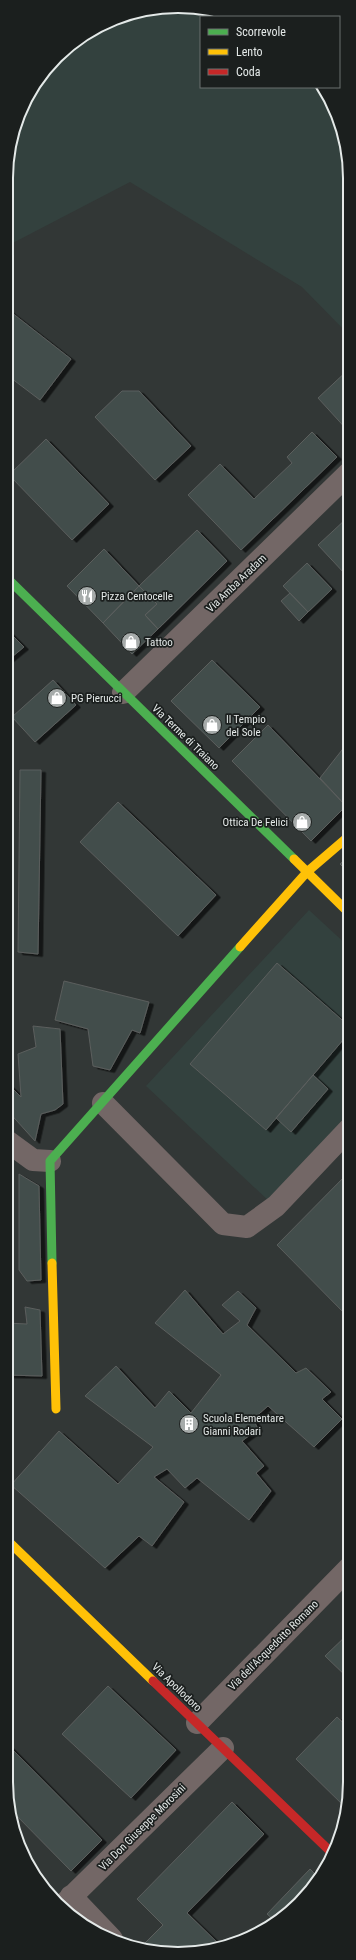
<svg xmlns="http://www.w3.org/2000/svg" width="356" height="1960" font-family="'Roboto Condensed',sans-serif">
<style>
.built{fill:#33413e}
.building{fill:#434e4c;stroke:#5b5e5d;filter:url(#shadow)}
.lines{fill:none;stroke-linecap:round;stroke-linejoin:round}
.street{stroke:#736766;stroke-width:22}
.fast{stroke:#4caf50;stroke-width:9}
.slow{stroke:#ffc107;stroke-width:9}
.jam{stroke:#c62828;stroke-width:9}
.labels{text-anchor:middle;stroke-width:3.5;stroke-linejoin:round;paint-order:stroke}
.street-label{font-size:11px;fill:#e4e9e8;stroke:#1b1f1e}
.poi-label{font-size:11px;fill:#e4e9e8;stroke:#1b1f1e;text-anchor:start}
.rim{fill:none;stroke:#e4e9e8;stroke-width:2}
</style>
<defs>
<filter id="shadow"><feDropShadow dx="4.5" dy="2.5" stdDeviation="0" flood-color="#0009"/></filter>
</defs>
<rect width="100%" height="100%" fill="#323736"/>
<path class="built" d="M200,7L232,17H201V87H322L332,102L350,167V336L302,287L130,182L7,246V156L29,92L73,42L133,12Z
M309,910L349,947V1117L270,1202L146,1086Z"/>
<path class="building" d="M7,309L71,359L40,400L7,375Z
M349,369V432L318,398Z
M122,391H139L191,446L155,480L95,417Z
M312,432L337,457L241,550L188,495L220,464L254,499L292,463L287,457Z
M46,439L109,504L72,540L9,475Z
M347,518L349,520V570L345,574L318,545Z
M197,530L227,561L158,629L145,615L157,604L139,586Z
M104,549L139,586L103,623L67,586Z
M307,563L332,589L308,612L283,586Z
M139,586L157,604L145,615L158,629L132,654L103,623Z
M290,593L308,612L299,621L281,601Z
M7,630L24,647L7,661Z
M212,660L260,707L219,748L171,701Z
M53,680L76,705L35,742L12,717Z
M268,725L346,806L311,841L232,761Z
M349,741V803L346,806L320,778Z
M20,770H41L38,954L18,952Z
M118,802L216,895L178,936L80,842Z
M349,856V873L340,864Z
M277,963L349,1026V1033L266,1130L190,1064Z
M64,981L149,1002L140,1033L132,1030L110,1070L93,1066L88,1029L55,1020Z
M33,1026L60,1029L63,1104L55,1110L41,1114L35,1141L7,1110V1083L21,1097L18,1054L36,1047Z
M313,1075L328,1089L291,1132L276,1118Z
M349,1172V1318L277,1245Z
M19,1174L39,1186L41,1280L27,1281L19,1270Z
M185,1290L223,1334L240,1321L222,1305L238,1291L256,1308L247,1325L296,1373L306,1368L331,1392L322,1399L342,1419L314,1447L268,1406L253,1419L258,1429L242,1441L264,1466L256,1473L271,1491L249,1520L197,1478L185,1488L167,1469L154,1477L184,1502L152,1546L139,1536L105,1568L11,1485L59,1431L118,1484L153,1447L85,1396L116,1366L155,1408L169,1391L191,1413L221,1375L155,1323Z
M25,1307L40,1310L42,1376L6,1375V1323L27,1324Z
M349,1633V1679L325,1656Z
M108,1686L176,1750L131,1798L62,1734Z
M337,1717L349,1728V1804L347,1809L296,1759Z
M6,1743L102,1840L71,1871L12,1811L6,1782Z
M232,1802L264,1834L187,1913L221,1946L167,1954L151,1949L145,1943L163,1925L137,1899Z
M310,1869L319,1878L291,1911L275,1921L267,1914Z"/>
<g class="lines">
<path class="street" d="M123,693L349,473
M103,1103L223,1224L247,1227L276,1206L349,1129
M7,1141L33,1160L50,1161
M197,1723L349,1568
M71,1896L112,1939
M61,1907L223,1748"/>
<path class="fast" d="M7,578L294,859
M52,1263L50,1161L240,947"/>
<path class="slow" d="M294,859L349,913
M240,947L307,872L349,836
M52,1263L56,1409
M6,1539L153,1681"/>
<path class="jam" d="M153,1681L332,1853"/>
</g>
<defs>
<g id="restaurant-disc" transform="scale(1)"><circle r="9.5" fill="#a6abaa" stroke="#1b1f1e"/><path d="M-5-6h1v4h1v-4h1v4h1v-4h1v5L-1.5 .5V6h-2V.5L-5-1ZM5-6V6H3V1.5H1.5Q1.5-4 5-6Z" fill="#fff"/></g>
<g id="shop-disc" transform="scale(1)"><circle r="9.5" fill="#a6abaa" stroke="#1b1f1e"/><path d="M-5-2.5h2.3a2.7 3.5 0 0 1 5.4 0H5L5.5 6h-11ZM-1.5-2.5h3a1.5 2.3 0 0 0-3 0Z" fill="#fff"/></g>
<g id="building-disc" transform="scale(1)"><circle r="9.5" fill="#a6abaa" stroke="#1b1f1e"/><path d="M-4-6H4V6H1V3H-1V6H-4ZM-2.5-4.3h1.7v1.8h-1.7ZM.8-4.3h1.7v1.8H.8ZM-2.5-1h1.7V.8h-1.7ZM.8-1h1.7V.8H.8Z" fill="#fff"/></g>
</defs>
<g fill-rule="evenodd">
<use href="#restaurant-disc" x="87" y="596"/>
<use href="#shop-disc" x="131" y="642"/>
<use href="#shop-disc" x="57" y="698"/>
<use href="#shop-disc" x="212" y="725"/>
<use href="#shop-disc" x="302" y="822"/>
<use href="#building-disc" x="189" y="1424"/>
</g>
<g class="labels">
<g class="street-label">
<text transform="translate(236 583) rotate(-44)" y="4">Via Amba Aradam</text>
<text transform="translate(186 737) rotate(44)" y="4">Via Terme di Traiano</text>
<text transform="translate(273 1645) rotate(-45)" y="4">Via dell'Acquedotto Romano</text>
<text transform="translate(177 1687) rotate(44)" y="4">Via Apollodoro</text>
<text transform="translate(142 1827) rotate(-45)" y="4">Via Don Giuseppe Morosini</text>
</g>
<g class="poi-label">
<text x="101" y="600">Pizza Centocelle</text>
<text x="145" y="646">Tattoo</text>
<text x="71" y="702">PG Pierucci</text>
<text x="226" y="723">Il Tempio<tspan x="226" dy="13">del Sole</tspan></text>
<text x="288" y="826" text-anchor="end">Ottica De Felici</text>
<text x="203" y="1422">Scuola Elementare<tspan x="203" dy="13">Gianni Rodari</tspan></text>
</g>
</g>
<path d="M0 0H356V1960H0ZM178 13H178A165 165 0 0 1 343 178V1782A165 165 0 0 1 178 1947H178A165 165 0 0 1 13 1782V178A165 165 0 0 1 178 13Z" fill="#1b1f1e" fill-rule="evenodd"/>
<path class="rim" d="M178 13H178A165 165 0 0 1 343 178V1782A165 165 0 0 1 178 1947H178A165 165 0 0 1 13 1782V178A165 165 0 0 1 178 13Z"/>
<rect x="200" y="16" width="140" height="72" fill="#1b1f1e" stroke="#6b706f"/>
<rect x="208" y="29" width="20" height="6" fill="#4caf50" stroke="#6b706f"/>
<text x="236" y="36" font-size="12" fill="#e4e9e8">Scorrevole</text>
<rect x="208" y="49" width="20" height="6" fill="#ffc107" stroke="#6b706f"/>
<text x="236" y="56" font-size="12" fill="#e4e9e8">Lento</text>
<rect x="208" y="69" width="20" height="6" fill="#c62828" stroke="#6b706f"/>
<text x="236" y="76" font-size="12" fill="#e4e9e8">Coda</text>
</svg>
